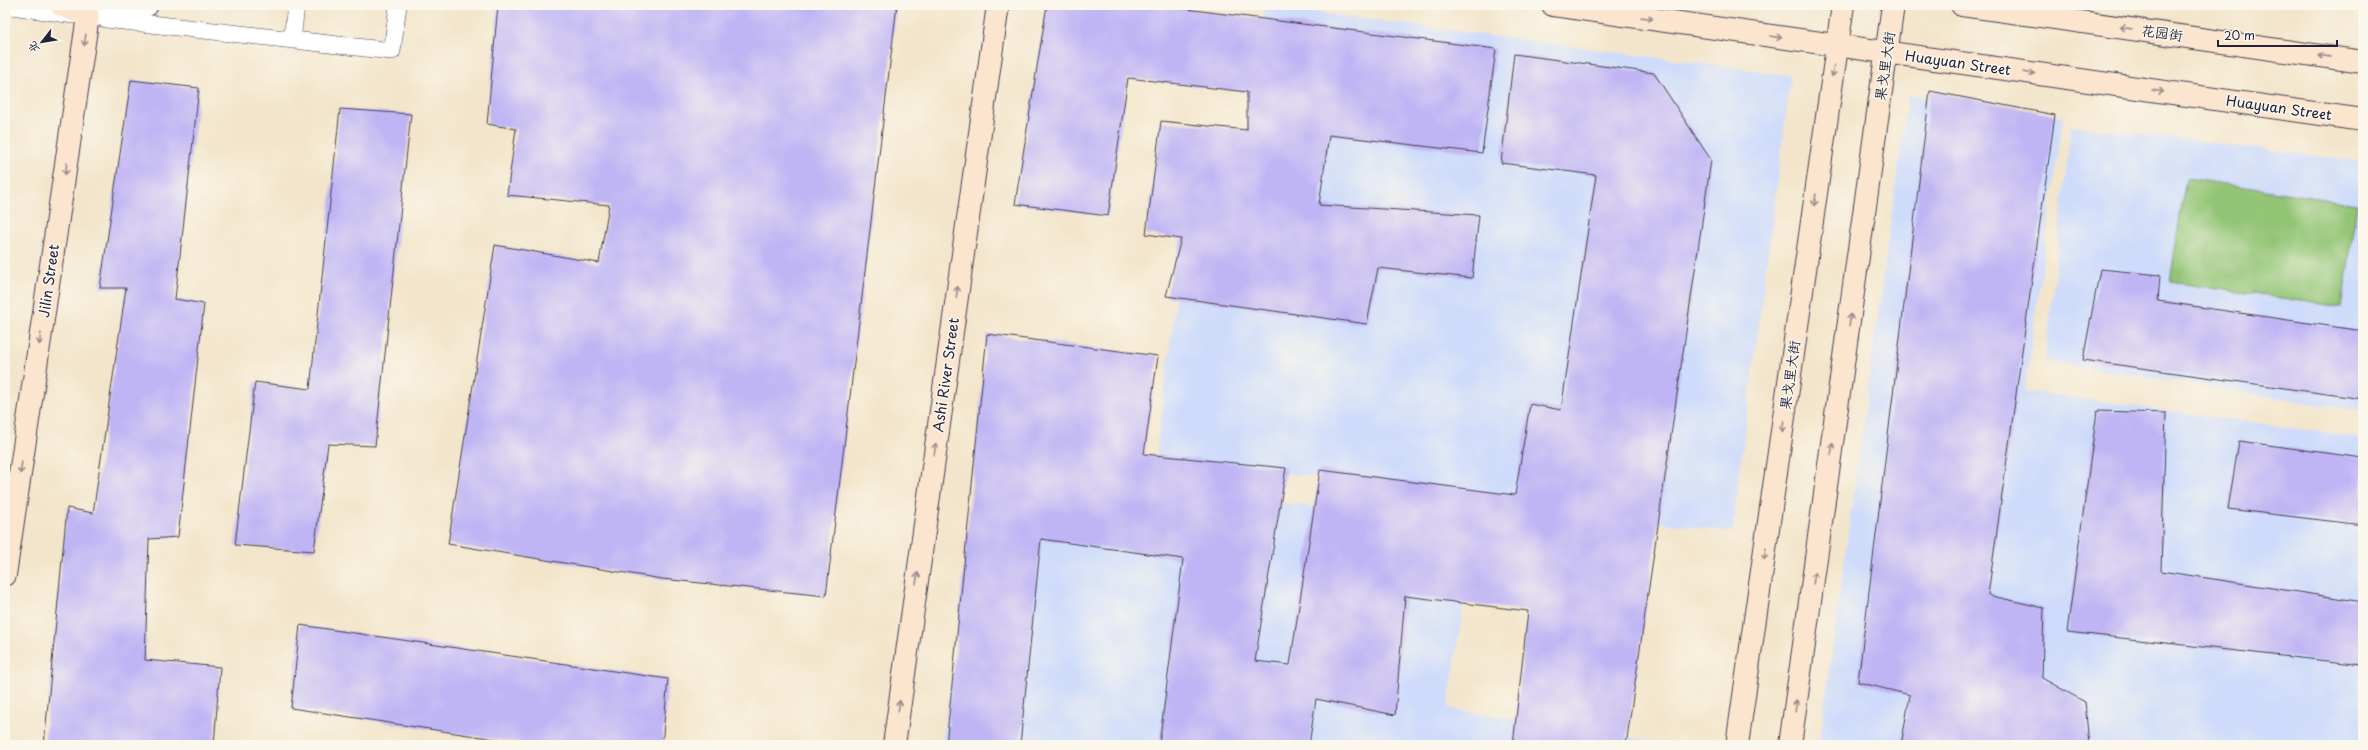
<svg xmlns="http://www.w3.org/2000/svg" width="2368" height="750" font-family="'Playpen Sans','LXGW WenKai TC',sans-serif">
<style>
.built{fill:#cedbfa}
.green{fill:#92c475;stroke:#5a7358}
.building{fill:#c0b5f4}
.lines{fill:none;stroke-linecap:round;stroke-linejoin:round}
.lane-casing{stroke:#413f51;stroke-width:18}
.street-casing{stroke:#413f51;stroke-width:24}
.secondary-casing{stroke:#413f51;stroke-width:24}
.lane{stroke:#fff;stroke-width:17}
.street{stroke:#fff;stroke-width:22}
.secondary{stroke:#fce5cf;stroke-width:22}
.oneway{stroke:#9a8d8c}
.labels{text-anchor:middle;stroke-width:3;stroke-linejoin:round;paint-order:stroke}
.street-label{font-size:14px;fill:#22223b;stroke:#fbf7ec}
</style>
<rect width="100%" height="100%" fill="#fbf7ec"/>
<filter id="ink" filterUnits="userSpaceOnUse"><feTurbulence type="fractalNoise" baseFrequency=".025" numOctaves="2"/><feDisplacementMap in="SourceGraphic" scale="8" xChannelSelector="R" yChannelSelector="G"/><feConvolveMatrix kernelMatrix="1 2 1 2 8 2 1 2 1" color-interpolation-filters="sRGB"/></filter>
<filter id="wash" filterUnits="userSpaceOnUse"><feTurbulence type="fractalNoise" baseFrequency=".012" numOctaves="4" result="noise"/><feDisplacementMap in="SourceGraphic" scale="16" xChannelSelector="R" yChannelSelector="G"/><feGaussianBlur stdDeviation="0.9" result="paint"/><feColorMatrix in="noise" values="0 0 0 0 0 0 0 0 0 0 0 0 0 0 0 0 0 1.4 0 .05"/><feComposite in="paint" operator="in"/></filter>
<g filter="url(#wash)">
<rect width="100%" height="100%" fill="#f3e5cb"/>
<path class="built" d="M1265,6L1791,75L1732,532L1156,456L1190,190L1240,196Z
M1908,95L2063,117L2025,391L2363,438V745H1819Z
M2071,125L2363,162V411L2045,361Z
M987,455L1474,533L1448,708L1679,745H941Z"/>
<path class="green" d="M2186,178L2357,204L2342,307L2170,282Z"/>
<g id="blocks">
<path class="building" d="M498,5H897L826,596L662,579L448,544L495,245L599,263L609,205L507,195L516,129L487,124Z
M1047,5H1155L1496,49L1482,153L1329,135L1319,205L1479,215L1472,278L1378,268L1367,324L1166,296L1181,239L1146,234L1161,121L1247,130V92L1128,78L1108,216L1015,204Z
M1514,54L1654,73L1711,160L1626,745H1513L1528,611L1405,596L1395,715L1316,699L1309,745H1159L1183,559L1041,539L1020,745H946L987,334L1158,356L1144,454L1286,468L1255,661L1290,665L1320,470L1515,495L1530,404L1561,410L1596,175L1501,163Z
M131,80L199,88L175,299L204,304L178,537L149,539L145,660L220,667L214,745H44L67,508L93,513L126,288H100Z
M1930,91L2055,115L1988,595L2044,608L2042,678L2085,702L2089,745H1901L1910,695L1858,682Z
M340,109L411,114L375,446L328,444L314,551L235,545L255,382L310,389Z
M2100,269L2160,275L2158,301L2363,331V399L2083,360Z
M2097,411L2166,413L2161,571L2363,602V665L2067,632Z
M2239,441L2363,458V525L2228,509Z
M300,625L668,679L662,745H534L291,708Z"/>
</g>
</g>
<g filter="url(#ink)">
<use href="#blocks" fill-opacity="0" stroke="#413f51" stroke-width="1"/>
<g class="lines">
<g class="lane-casing">
<path id="lane" d="M5,5L74,15
M106,19L392,51L398,5
M292,40L296,5"/>
</g>
<g class="street-casing">
<path id="street" d="M88,16L138,9L147,5"/>
</g>
<g class="secondary-casing">
<path id="secondary" d="M1553,5L2363,120
M1962,5L2363,62
M5,575L88,16L61,5
M894,745L998,5
M1737,745L1843,5
M1790,745L1893,5"/>
</g>
<use href="#lane" class="lane"/>
<use href="#street" class="street"/>
<use href="#secondary" class="secondary"/>
</g>
<defs><path id="oneway-shaft" d="M-6 0H5M1.5-3L5.5 0L1.5 3" fill="none" stroke-width="1.6" stroke-linecap="round" stroke-linejoin="round"/></defs>
<g class="oneway">
<use href="#oneway-shaft" transform="translate(1647 18) rotate(8)"/>
<use href="#oneway-shaft" transform="translate(2126 28) rotate(-172)"/>
<use href="#oneway-shaft" transform="translate(1776 37) rotate(8)"/>
<use href="#oneway-shaft" transform="translate(85 40) rotate(98)"/>
<use href="#oneway-shaft" transform="translate(2324 56) rotate(-172)"/>
<use href="#oneway-shaft" transform="translate(1833 71) rotate(98)"/>
<use href="#oneway-shaft" transform="translate(2029 73) rotate(8)"/>
<use href="#oneway-shaft" transform="translate(2158 91) rotate(8)"/>
<use href="#oneway-shaft" transform="translate(66 169) rotate(98)"/>
<use href="#oneway-shaft" transform="translate(1815 200) rotate(98)"/>
<use href="#oneway-shaft" transform="translate(957 292) rotate(-82)"/>
<use href="#oneway-shaft" transform="translate(1850 320) rotate(-82)"/>
<use href="#oneway-shaft" transform="translate(40 339) rotate(98)"/>
<use href="#oneway-shaft" transform="translate(1783 426) rotate(98)"/>
<use href="#oneway-shaft" transform="translate(935 449) rotate(-82)"/>
<use href="#oneway-shaft" transform="translate(1832 449) rotate(-82)"/>
<use href="#oneway-shaft" transform="translate(21 468) rotate(98)"/>
<use href="#oneway-shaft" transform="translate(1765 554) rotate(98)"/>
<use href="#oneway-shaft" transform="translate(917 578) rotate(-82)"/>
<use href="#oneway-shaft" transform="translate(1814 578) rotate(-82)"/>
<use href="#oneway-shaft" transform="translate(899 706) rotate(-82)"/>
<use href="#oneway-shaft" transform="translate(1796 706) rotate(-82)"/>
</g>
</g>
<g class="labels">
<g class="street-label">
<text transform="translate(2162 33) rotate(8)" y="5">花园街</text>
<text transform="translate(1958 63) rotate(8)" y="5">Huayuan Street</text>
<text transform="translate(1885 66) rotate(-82)" y="5">果戈里大街</text>
<text transform="translate(2279 108) rotate(8)" y="5">Huayuan Street</text>
<text transform="translate(49 281) rotate(-82)" y="5">Jilin Street</text>
<text transform="translate(946 375) rotate(-82)" y="5">Ashi River Street</text>
<text transform="translate(1790 375) rotate(-82)" y="5">果戈里大街</text>
</g>
</g>
<rect width="2368" height="750" fill="none" stroke="#fbf7ec" stroke-width="20"/>
<g transform="translate(42 42) rotate(239)" stroke="#fbf7ec" stroke-width="3" paint-order="stroke">
<path d="M0-3L7 15L0 10L-7 15Z" fill="#22223b"/>
<text y="-6" font-size="11" font-weight="bold" text-anchor="middle" fill="#22223b">北</text>
</g>
<path d="M2218 40v6h119v-6" fill="none" stroke="#22223b" stroke-width="2"/>
<text x="2224" y="40" font-size="12" fill="#22223b" stroke="#fbf7ec" stroke-width="3" paint-order="stroke">20 m</text>
</svg>
